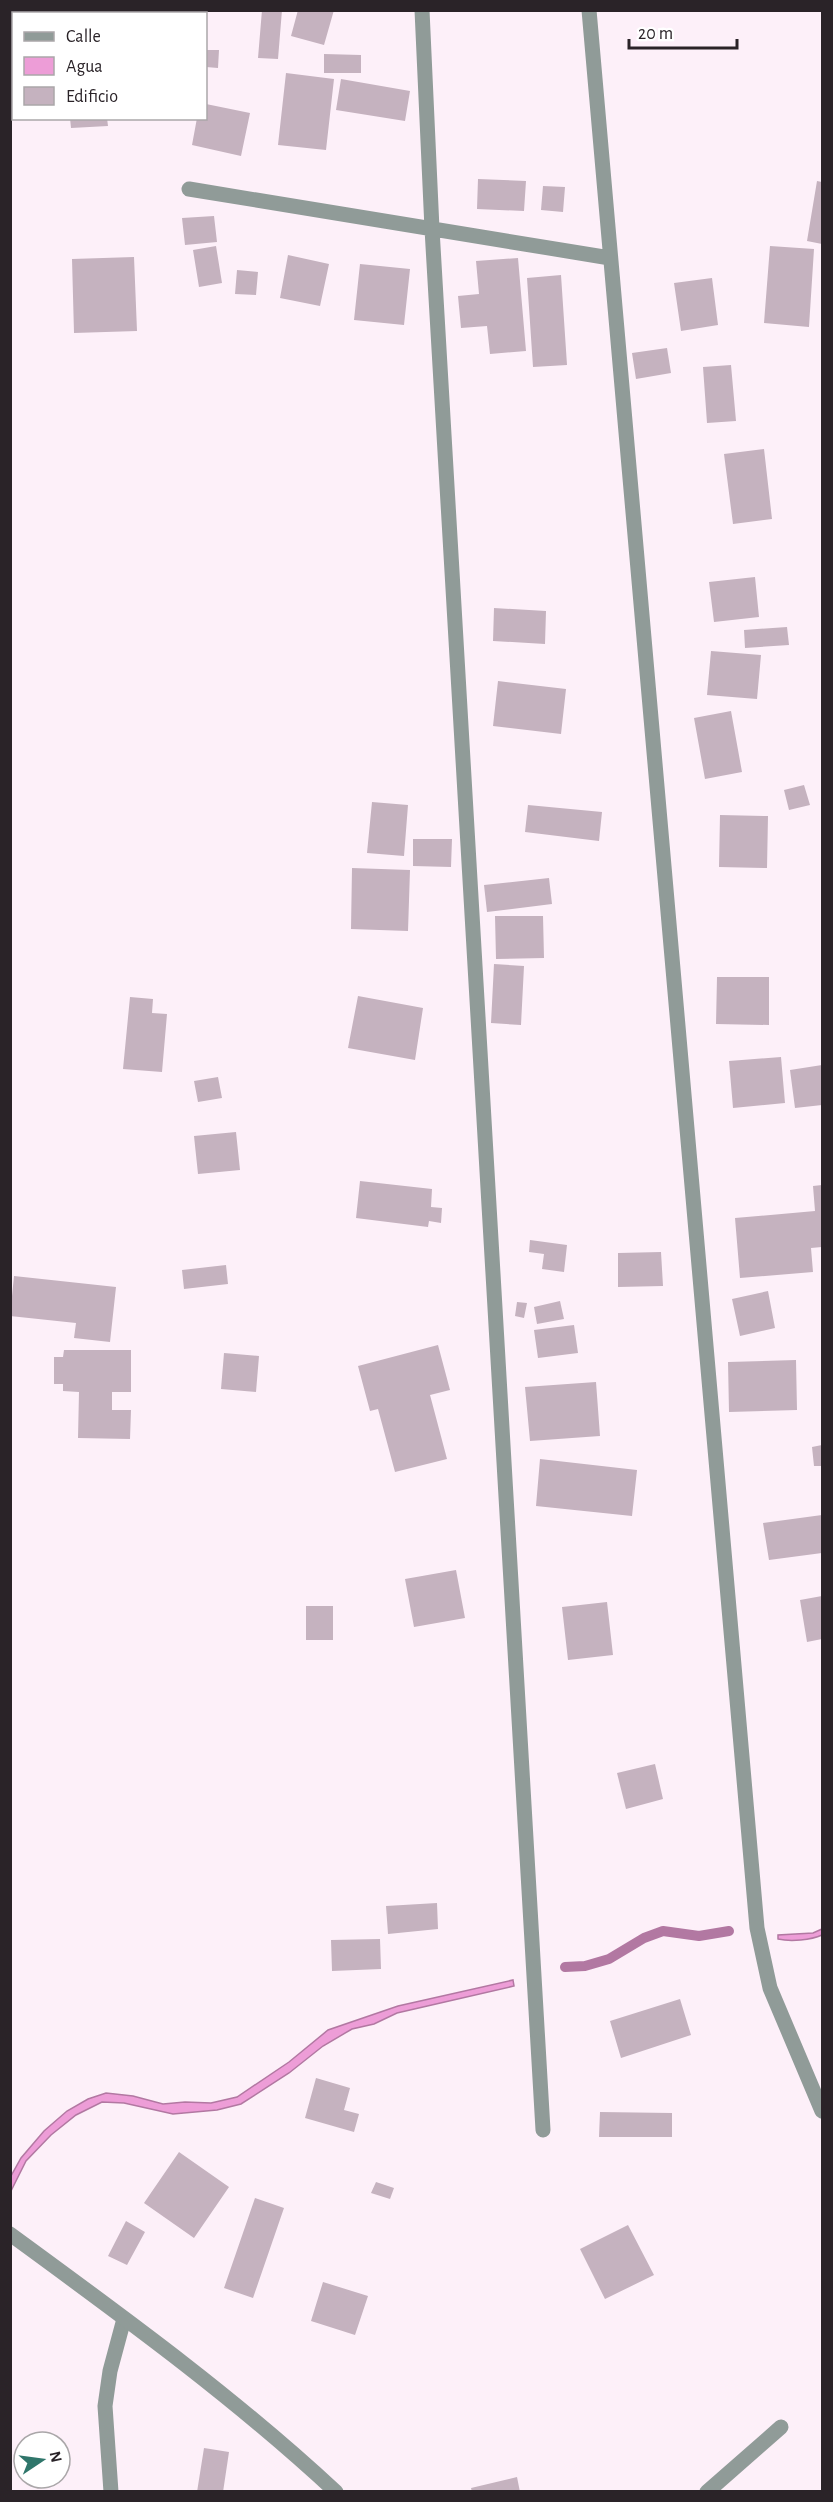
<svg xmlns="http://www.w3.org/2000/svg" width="833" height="2502" font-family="'Alegreya Sans',sans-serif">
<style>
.water{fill:#ed9dd7;stroke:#b278a2;stroke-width:1.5}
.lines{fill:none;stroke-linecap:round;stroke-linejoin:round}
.stream{stroke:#b278a2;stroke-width:10}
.building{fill:#c5b2bf}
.lane{stroke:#909b98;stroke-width:15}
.street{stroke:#909b98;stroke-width:15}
</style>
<rect width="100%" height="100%" fill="#fdf0f9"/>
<path class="water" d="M822,1929V1935C811,1940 791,1942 778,1939V1935L813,1933Z
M513,1980L514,1986L397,2013L374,2024L352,2029L323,2046L289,2073L241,2104L217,2110L173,2114L124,2103L102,2102L76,2115L51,2135L26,2161L11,2191V2176L21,2158L44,2131L67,2111L88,2099L106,2093L133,2096L163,2104L185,2102L211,2103L237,2097L289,2062L328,2030L398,2006Z"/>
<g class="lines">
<path class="stream" d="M565,1967L585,1966L609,1959L644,1938L663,1931L699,1936L729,1931"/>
</g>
<path class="building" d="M262,10H282L278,59L258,58Z
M298,10H334L324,45L291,36Z
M206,50H219L218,68L206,67Z
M324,54L361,55V73H324Z
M286,73L334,79L326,150L278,145Z
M341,79L410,91L405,121L336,110Z
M206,104L250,113L241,156L192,145L197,118H206Z
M70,118H107L108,126L71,128Z
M478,179L526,181L524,211L477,209Z
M817,181L822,182V244L807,241Z
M543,186L565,187L563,212L541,210Z
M214,216L217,242L185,245L182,218Z
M216,246L222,283L199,287L193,250Z
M770,246L814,249L809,327L764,323Z
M288,255L329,264L320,306L280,298Z
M134,257L137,331L74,333L72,259Z
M518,258L526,351L490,354L487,326L461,328L458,296L479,294L476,261Z
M360,264L410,269L404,325L354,320Z
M237,270L258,272L256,295L235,294Z
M561,275L567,365L533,367L527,278Z
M712,278L718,325L681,331L674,283Z
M667,348L671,373L636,379L632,353Z
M731,365L736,421L707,423L703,367Z
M764,449L772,519L733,524L724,454Z
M755,577L759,617L714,622L709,582Z
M494,608L546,611L545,644L493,641Z
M787,627L789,645L745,648L744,630Z
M711,651L761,655L757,699L707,695Z
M498,681L566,689L561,734L493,726Z
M731,711L742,772L705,779L694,718Z
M804,785L810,805L789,810L784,790Z
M372,802L408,805L404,856L367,853Z
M528,805L602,812L599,841L525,832Z
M720,815L768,816L767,868L719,867Z
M413,839H452L451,867L413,866Z
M352,868L410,870L408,931L351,929Z
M549,878L552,904L487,912L484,885Z
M495,916H543L544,958L496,959Z
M494,964L524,966L521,1025L491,1023Z
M717,977H769V1025L716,1024Z
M358,996L423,1008L415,1060L348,1048Z
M130,997L153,999L152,1013L167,1014L162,1072L123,1069Z
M781,1057L785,1103L733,1108L729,1061Z
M822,1065V1105L795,1108L790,1070Z
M218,1077L222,1098L198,1102L194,1081Z
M236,1132L240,1170L198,1174L194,1136Z
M360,1181L432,1189L431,1207L442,1208L441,1223L429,1221L428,1227L356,1218Z
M822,1185V1247L811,1248L813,1272L740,1278L735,1218L815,1211L813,1186Z
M530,1240L567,1245L564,1272L542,1269L544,1254L529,1252Z
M661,1252L663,1286L618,1287V1253Z
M226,1265L228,1284L184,1289L182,1270Z
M14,1276L116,1287L110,1342L74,1338L76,1323L10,1316Z
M768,1291L775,1328L740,1336L732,1299Z
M560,1301L564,1319L537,1324L534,1307Z
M517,1302L527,1303L524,1318L515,1316Z
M574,1325L578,1353L538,1358L534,1330Z
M438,1345L450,1390L430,1395L447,1459L395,1472L378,1409L370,1411L358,1366Z
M64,1350H131V1392H112V1410H131L130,1439L78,1438L79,1392L63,1391V1384H54V1357H63Z
M224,1353L259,1356L256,1392L221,1389Z
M796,1360L797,1410L729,1412L728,1362Z
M596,1382L600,1436L530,1441L525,1387Z
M822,1445V1466H814L812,1447Z
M540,1459L637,1470L632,1516L536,1506Z
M822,1515V1553L769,1560L763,1523Z
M456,1570L465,1618L414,1627L405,1579Z
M822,1596V1639L807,1642L800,1600Z
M607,1602L613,1655L568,1660L562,1607Z
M306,1606H333V1640H306Z
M655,1764L663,1799L626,1809L617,1773Z
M437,1903L438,1929L388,1934L386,1906Z
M380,1939L381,1969L332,1971L331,1940Z
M680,1999L691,2035L621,2058L610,2021Z
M316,2078L350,2088L344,2110L359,2114L354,2132L305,2118Z
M600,2112L672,2113V2137H599Z
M179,2152L229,2187L194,2238L144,2203Z
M376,2182L394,2188L390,2199L371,2193Z
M255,2198L284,2208L253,2298L224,2288Z
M126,2221L145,2232L127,2265L108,2256Z
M628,2225L654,2275L605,2299L580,2249Z
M323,2282L368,2296L355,2335L311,2321Z
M204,2448L229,2452L223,2492H197Z
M517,2477L520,2492H472L471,2488Z"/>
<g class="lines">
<path class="lane" d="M111,2492L105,2406L110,2371L124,2319
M707,2492L781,2427"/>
<path class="street" d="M422,10L432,229L543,2130
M589,10L757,1928L770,1988L822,2111
M189,189L610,258
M10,2234C122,2316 234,2397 336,2492"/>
</g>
<rect width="833" height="2502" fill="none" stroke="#2a2328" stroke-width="24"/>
<rect x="12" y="12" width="195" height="108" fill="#ffffff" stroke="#aaa7a9" stroke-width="1.5"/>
<rect x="24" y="32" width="30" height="9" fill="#909b98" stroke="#aaa7a9" stroke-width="1.5"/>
<text x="66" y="42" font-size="18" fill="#2a2328">Calle</text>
<rect x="24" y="57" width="30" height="18" fill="#ed9dd7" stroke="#aaa7a9" stroke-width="1.5"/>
<text x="66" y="72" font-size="18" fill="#2a2328">Agua</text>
<rect x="24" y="87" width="30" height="18" fill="#c5b2bf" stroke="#aaa7a9" stroke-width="1.5"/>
<text x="66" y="102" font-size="18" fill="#2a2328">Edificio</text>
<g transform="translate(42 2460) rotate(77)"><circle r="28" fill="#ffffff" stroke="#aaa7a9" stroke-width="1.5"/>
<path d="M0-4.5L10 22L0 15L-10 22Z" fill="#30766b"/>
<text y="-9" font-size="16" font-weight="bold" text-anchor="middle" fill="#2a2328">N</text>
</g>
<path d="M629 39v9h108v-9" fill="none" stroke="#2a2328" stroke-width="3"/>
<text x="638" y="39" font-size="18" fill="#2a2328" stroke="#ffffff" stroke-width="4.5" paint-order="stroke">20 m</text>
</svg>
